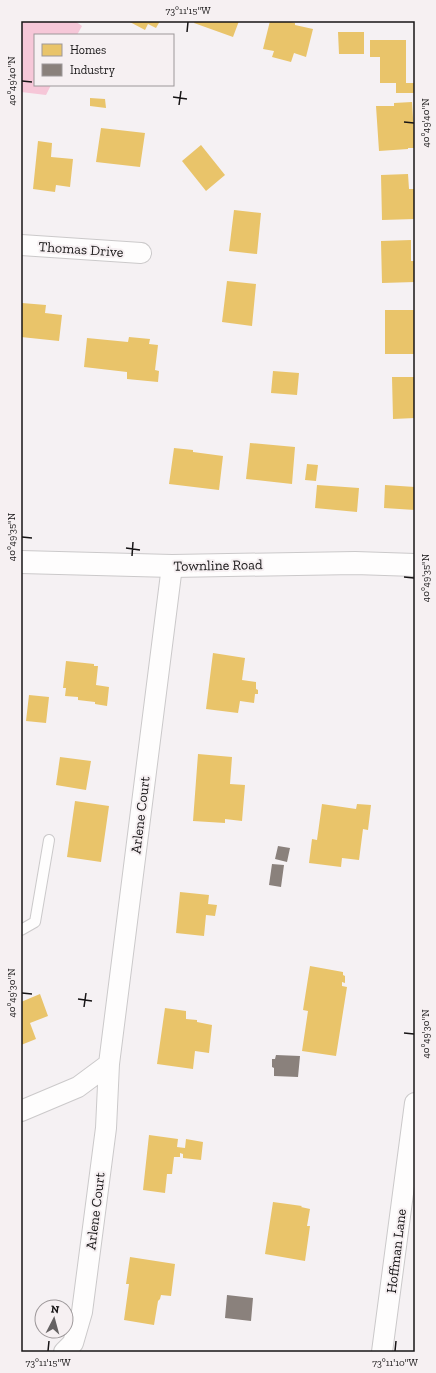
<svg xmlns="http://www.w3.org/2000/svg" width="436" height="1373" font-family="'Zilla Slab',serif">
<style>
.green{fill:#f6c7d8}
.homes{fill:#e9c46a}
.industry{fill:#8a817c}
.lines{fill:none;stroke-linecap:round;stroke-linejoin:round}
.service-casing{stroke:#cbc9ca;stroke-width:12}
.minor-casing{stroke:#cbc9ca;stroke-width:22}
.tertiary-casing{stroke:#cbc9ca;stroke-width:24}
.service{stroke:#fefdfd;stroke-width:10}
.minor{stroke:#fefdfd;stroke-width:20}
.tertiary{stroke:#fefdfd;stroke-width:22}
.ticks{fill:none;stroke:#171516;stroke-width:1.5}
.labels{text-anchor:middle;stroke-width:4;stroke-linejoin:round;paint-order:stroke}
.street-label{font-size:14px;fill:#171516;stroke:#f6f0f2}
.neatline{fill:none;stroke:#171516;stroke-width:1.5}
.ticks-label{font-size:10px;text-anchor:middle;fill:#171516}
</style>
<rect width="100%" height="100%" fill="#f5f1f3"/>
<path class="green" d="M21,21H75L82,26L77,35H35V85H51L46,95L21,92Z"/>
<path class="homes" d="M128,21H160L156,28L148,24L145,30Z
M195,21H239L233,37L194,23Z
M270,21H286L295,23V25L313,29L306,57L294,53L291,62L272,57L274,51L263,49Z
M338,32H364V54H339Z
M370,40H406V83H415V93H396V83H380V57H370Z
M90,98L105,99L106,108L90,106Z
M412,102L415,148H408V149L379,151L376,106H394V103Z
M101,128L145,133L140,167L96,162Z
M38,141L52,143L51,157L73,159L70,187L56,185L55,192L33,189Z
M201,145L225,175L206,191L182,161Z
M408,174L409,189H415V219L382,220L381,175Z
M234,210L261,213L257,254L229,251Z
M411,240V261H415V282L382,283L381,241Z
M227,281L256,284L252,326L222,322Z
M22,303L46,305L45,313L62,315L59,341L21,337Z
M385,310H414L415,354H385Z
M129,337L150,339L149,344L158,345L155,370L159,371L158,382L127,379V372L84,367L87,338L128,342Z
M273,371L299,373L297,395L271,393Z
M392,377H415V418L393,419Z
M250,443L295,447L292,484L246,479Z
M174,448L193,450V452L223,456L219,490L169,484Z
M307,464L318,465L316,481L305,480Z
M317,485L359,488L357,512L315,508Z
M385,485L415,487V510L384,508Z
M213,653L245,658L242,680L256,682V689L258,690V694H255L254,703L240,701L238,713L206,709Z
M66,661L94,664V666H98L96,685L109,687L107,706L95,704V702L78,700V697L65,696L66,688H63Z
M29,695L49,697L46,723L26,721Z
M198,754L232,757L230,784L245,785L242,821L225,819V823L193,821Z
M60,757L91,761L86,790L56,785Z
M75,801L109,806L101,862L67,857Z
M322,804L356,809L357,804L371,805L368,830L363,829L359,860L342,858L341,867L309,863L312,839L317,840Z
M180,892L209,895L208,904L217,905L215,916L206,915L204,936L176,933Z
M310,966L343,972V975L345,976V983L342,982V986L347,987L336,1056L302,1051L308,1011L303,1010Z
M40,994L48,1016L30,1023L36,1039L21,1045V1002Z
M165,1008L186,1011V1019L197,1020V1022L212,1025L209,1053L195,1051L193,1069L157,1064Z
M149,1135L178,1139L177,1147L185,1148L186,1139L203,1142L201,1160L183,1158V1154L180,1153V1157H174L172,1174H167L165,1193L143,1190Z
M273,1202L302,1206L301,1207L310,1209L307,1226H310L305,1261L265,1254Z
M130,1257L175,1264L171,1296L161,1295L160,1299L158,1301L154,1325L124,1320L129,1284H126Z"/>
<path class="industry" d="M278,846L290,848L287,862L275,859Z
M272,864L284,865L281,887L269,885Z
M276,1055L300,1056L298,1077L274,1076V1068L272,1067V1059H275Z
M227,1295L253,1298L251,1321L225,1318Z"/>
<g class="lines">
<g class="service-casing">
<path id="service" d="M21,930L35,922L49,840"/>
</g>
<g class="minor-casing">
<path id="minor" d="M21,245L141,253
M109,1064L172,566
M21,1111L78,1087L109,1064L106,1128L82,1312L73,1343L64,1352
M382,1352L415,1103"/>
</g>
<g class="tertiary-casing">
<path id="tertiary" d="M21,562L172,566L355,563L415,565"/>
</g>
<use href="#service" class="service"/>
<use href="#minor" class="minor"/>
<use href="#tertiary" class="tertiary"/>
</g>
<path class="ticks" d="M187,32L188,22M22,81L32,82M173,97L187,99M179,105L181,91M404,122L414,123M22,537L32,538M126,548L140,550M132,556L133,542M404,577L414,578M22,993L32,994M78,999L92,1001M84,1007L86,993M404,1033L414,1034M48,1351L49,1341M395,1351L396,1341"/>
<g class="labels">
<g class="street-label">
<text transform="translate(81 249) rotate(4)" y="5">Thomas Drive</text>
<text transform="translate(218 565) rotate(-1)" y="5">Townline Road</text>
<text transform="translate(140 815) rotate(-83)" y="5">Arlene Court</text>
<text transform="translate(95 1211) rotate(-83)" y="5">Arlene Court</text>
<text transform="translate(396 1251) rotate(-83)" y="5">Hoffman Lane</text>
</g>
</g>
<rect width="436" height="1373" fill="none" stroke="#f6f0f2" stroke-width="44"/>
<rect x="34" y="34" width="140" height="52" fill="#f6f0f2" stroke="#9d989a"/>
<rect x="42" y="44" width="20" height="12" fill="#e9c46a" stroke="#9d989a"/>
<text x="70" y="54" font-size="12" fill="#171516">Homes</text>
<rect x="42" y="64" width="20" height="12" fill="#8a817c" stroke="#9d989a"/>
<text x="70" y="74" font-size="12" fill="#171516">Industry</text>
<g transform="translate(54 1319) rotate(6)"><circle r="19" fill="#f6f0f2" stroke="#9d989a"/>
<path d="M0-3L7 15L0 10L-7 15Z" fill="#656263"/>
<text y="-6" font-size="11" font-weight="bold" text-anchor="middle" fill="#171516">N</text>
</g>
<rect x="22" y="22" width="392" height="1329" class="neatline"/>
<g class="ticks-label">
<text x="188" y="14">73°11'15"W</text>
<text transform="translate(11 81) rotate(-90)" y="4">40°49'40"N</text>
<text transform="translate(425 123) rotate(-90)" y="4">40°49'40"N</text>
<text transform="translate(11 537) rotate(-90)" y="4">40°49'35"N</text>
<text transform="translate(425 578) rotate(-90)" y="4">40°49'35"N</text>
<text transform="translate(11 993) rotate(-90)" y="4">40°49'30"N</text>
<text transform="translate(425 1034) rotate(-90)" y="4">40°49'30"N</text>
<text x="48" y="1366">73°11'15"W</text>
<text x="395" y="1366">73°11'10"W</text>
</g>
</svg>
